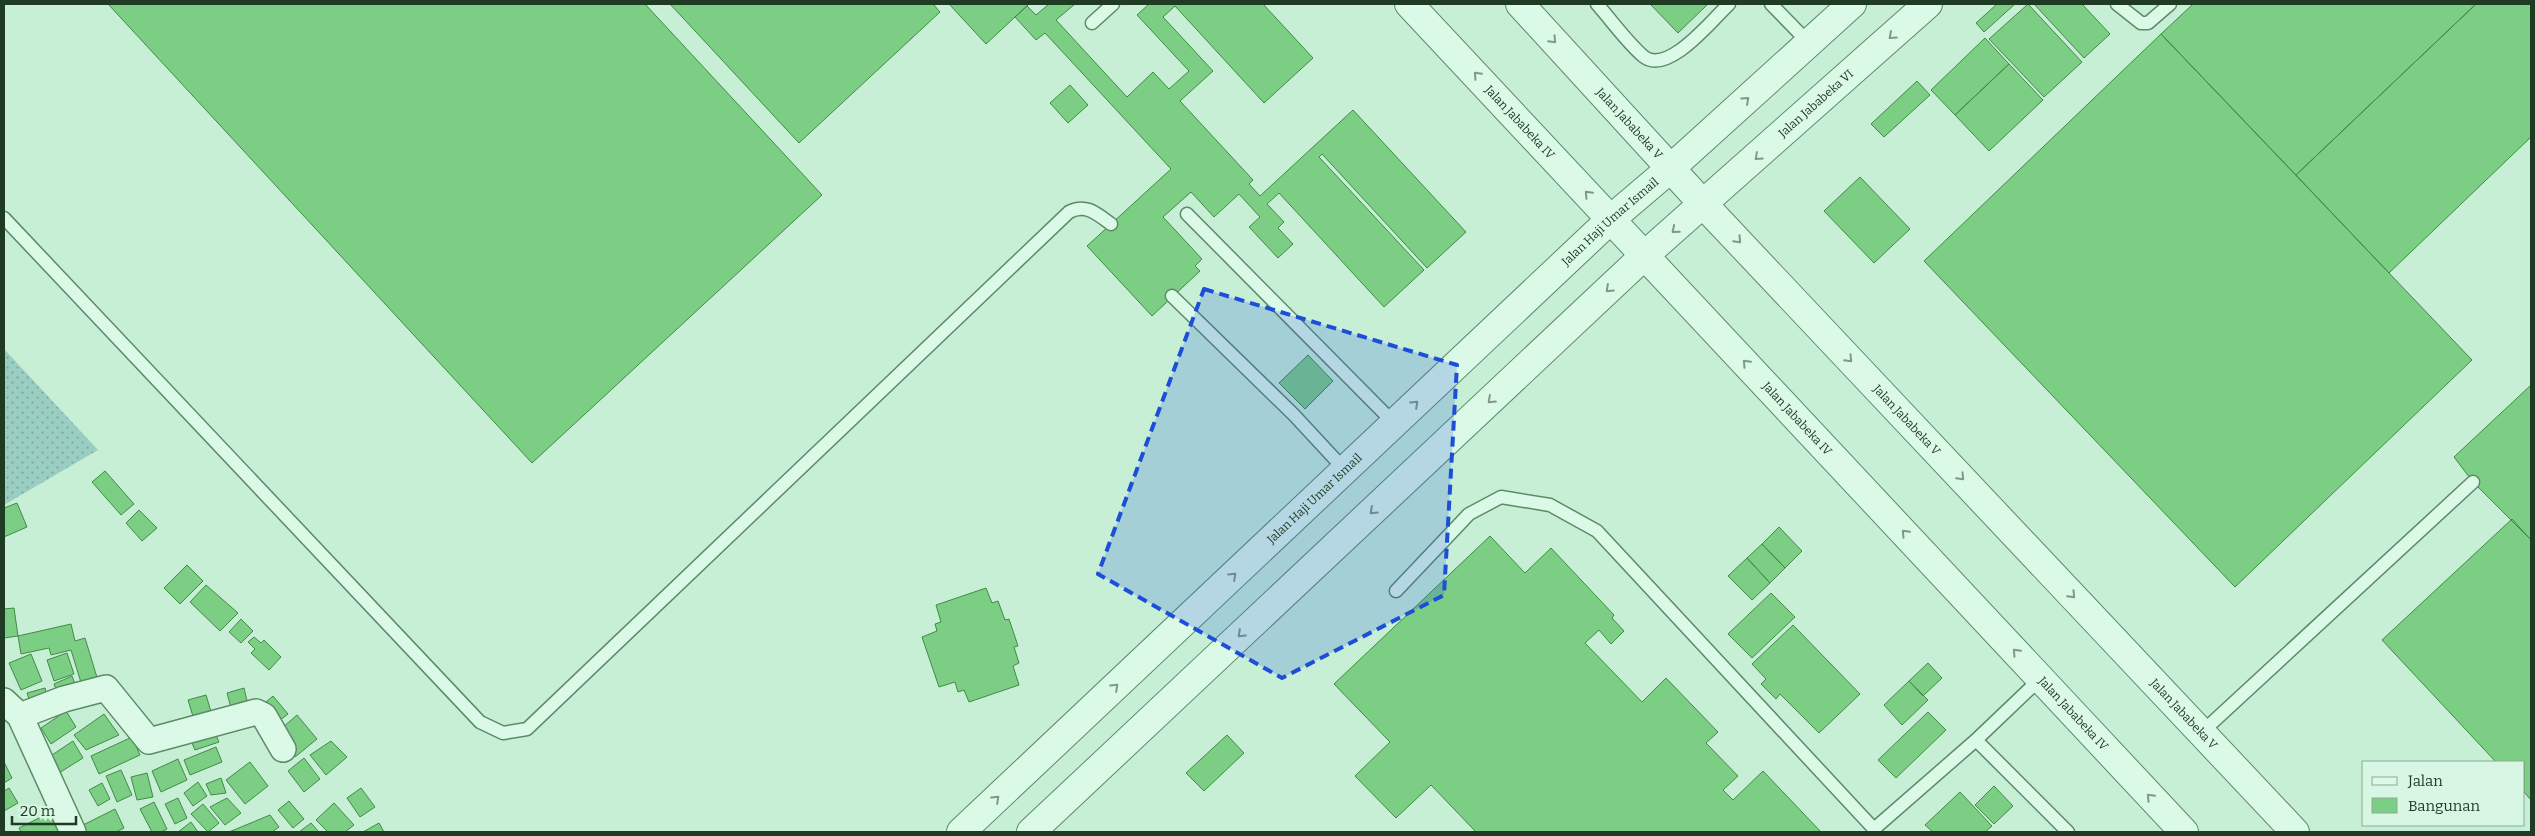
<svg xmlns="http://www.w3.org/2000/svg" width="2535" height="836" font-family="Bitter,serif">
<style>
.grass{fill:url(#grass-dots)}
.building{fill:#7cce84;stroke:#418b46}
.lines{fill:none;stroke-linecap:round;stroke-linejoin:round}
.service-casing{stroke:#5c8b66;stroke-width:15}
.minor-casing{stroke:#5c8b66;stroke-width:28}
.tertiary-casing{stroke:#5c8b66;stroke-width:30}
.service{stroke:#daf9e6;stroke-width:12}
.minor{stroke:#daf9e6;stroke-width:25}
.tertiary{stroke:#daf9e6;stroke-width:28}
.oneway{stroke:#7d9a85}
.marked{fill:#1d4ed8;fill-opacity:0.2;stroke:#1d4ed8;stroke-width:4;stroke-dasharray:10 6;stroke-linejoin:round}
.labels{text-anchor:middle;stroke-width:4;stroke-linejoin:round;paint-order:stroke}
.street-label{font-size:12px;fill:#203b24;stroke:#d7f6e3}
</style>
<defs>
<pattern id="grass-dots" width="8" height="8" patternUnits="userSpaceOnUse" patternTransform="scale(1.25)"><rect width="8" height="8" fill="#9acec3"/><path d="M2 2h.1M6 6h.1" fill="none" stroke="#7da89e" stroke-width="1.8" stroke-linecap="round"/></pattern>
</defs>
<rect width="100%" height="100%" fill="#c7efd6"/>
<path class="grass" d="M4,349L98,450L4,505Z"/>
<path class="building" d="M108,4H645L822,195L532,463Z
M670,4H933L940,12L799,143Z
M949,4H1029L986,44Z
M1049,4H1075L1056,20L1127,97L1153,72L1169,89L1189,71L1137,15L1149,4H1263L1313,58L1264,103L1175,6L1163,17L1213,71L1180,101L1253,180L1249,184L1260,196L1353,110L1466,232L1427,268L1322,154L1319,157L1424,270L1384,307L1279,193L1267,204L1284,222L1278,228L1293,244L1278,258L1249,227L1260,217L1239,194L1214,217L1191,192L1163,217L1202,259L1195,266L1200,271L1152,316L1087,246L1171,169L1045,33L1036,40L1015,17L1027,6L1036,15Z
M1650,4H1708L1678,33Z
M1997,4H2015L1984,32L1976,23Z
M2028,4L2082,62L2044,97L1989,39Z
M2034,4H2082L2110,34L2084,58Z
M2193,4H2476L2296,175L2161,34Z
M2476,4H2531V137L2389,273L2296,175Z
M2161,34L2472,360L2235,587L1924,261Z
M1985,38L2009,64L1955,115L1931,90Z
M2009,64L2043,100L1989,151L1955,115Z
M1917,81L1930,95L1884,137L1871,124Z
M1070,85L1088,105L1068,123L1050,103Z
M1860,177L1910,229L1874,263L1824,211Z
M1308,355L1333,381L1305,409L1279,383Z
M2531,385V540L2473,482L2454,457Z
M105,471L134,504L121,515L92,482Z
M17,503L27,527L4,537V508Z
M139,510L157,528L142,541L126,523Z
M2512,519L2531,540V800L2524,792V762H2496L2382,640Z
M1779,527L1802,551L1785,568L1762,544Z
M1490,536L1525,573L1551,548L1614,615L1612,618L1624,631L1611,644L1599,630L1585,643L1642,702L1666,678L1718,732L1706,743L1738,776L1723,790L1733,800L1763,771L1821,832H1476L1431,785L1396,818L1355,776L1390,742L1334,684Z
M1762,544L1785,568L1770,583L1747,558Z
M1747,558L1770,583L1752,600L1728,576Z
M187,565L203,581L180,604L164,588Z
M206,585L238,613L220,631L190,602Z
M986,588L992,603L998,601L1005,620L1009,619L1018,646L1014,647L1019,663L1013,666L1019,685L969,702L964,690L958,692L955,682L939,687L922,637L937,631L935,624L941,622L936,605Z
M1771,593L1795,617L1752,658L1728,634Z
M14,608L18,636L4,638V609Z
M241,619L253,631L241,643L229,632Z
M71,624L75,641L85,638L99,684L83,689L71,650L51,655L49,648L21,654L18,636Z
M1793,625L1860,694L1819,733L1780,694L1776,699L1761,684L1766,679L1752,664Z
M254,637L261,643L264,640L281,657L269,670L251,653L255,649L248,642Z
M67,653L74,674L54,681L47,660Z
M31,654L42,681L21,690L9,663Z
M1928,663L1942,678L1923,696L1909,681Z
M72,676L77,689L59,697L54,684Z
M1909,681L1928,700L1902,725L1884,705Z
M45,688L49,702L32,708L27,693Z
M244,688L249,710L233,715L227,693Z
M206,695L213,718L195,723L188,700Z
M273,696L288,714L275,724L260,707Z
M66,711L76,727L51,744L41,728Z
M1928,712L1946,730L1896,778L1878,760Z
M104,714L119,735L86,750L74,735Z
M297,715L317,739L295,757L275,734Z
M216,735L219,742L195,750L192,743Z
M1227,735L1244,753L1204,791L1186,773Z
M132,737L140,755L99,774L91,756Z
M73,741L83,758L59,773L49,757Z
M331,741L347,757L326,775L310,755Z
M216,747L222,762L190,775L184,760Z
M304,758L320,779L304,792L288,771Z
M178,759L187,780L161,792L152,771Z
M4,762L12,778L4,783Z
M250,762L268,786L245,804L226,780Z
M121,770L132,795L117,802L106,776Z
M147,773L153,797L137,800L131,777Z
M221,778L226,793L211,795L206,784Z
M198,782L207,796L193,806L184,793Z
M102,783L110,799L98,806L89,790Z
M1994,786L2013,806L1994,824L1975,805Z
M9,788L18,803L4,811V791Z
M361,788L375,807L360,817L347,798Z
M1960,792L1992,826L1985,832H1933L1925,825Z
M178,798L187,818L175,824L165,804Z
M227,798L241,813L225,825L210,807Z
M289,801L304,819L293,828L278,810Z
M154,802L167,829L161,832H152L140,809Z
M334,803L354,825L345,832H328L316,820Z
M203,804L219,823L208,832L191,814Z
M115,809L124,828L116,832H84L81,826Z
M51,812L61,832H21L19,828Z
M270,815L279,827L272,832H229Z
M191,822L198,832H178Z
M311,823L319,832H299Z
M379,823L384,832H363Z"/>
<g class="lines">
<g class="service-casing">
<path id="service" d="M1597,4C1612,21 1626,41 1643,56C1667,77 1713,19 1729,4
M1771,4L1809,43
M2117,4L2141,23H2148L2170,4
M1092,23L1113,4
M1187,214L1394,423
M4,218L480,722L503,733L527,729L1069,212C1086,203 1097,214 1111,224
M1172,296L1294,415L1345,470
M1396,591L1469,514L1501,497L1550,505L1597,531L1874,829L1976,740L2040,679
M2201,733L2473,482
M1976,740L2068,832"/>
</g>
<g class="minor-casing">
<path id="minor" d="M4,701L20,716L73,832
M20,716L64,699L106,688L149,741L256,712L264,716L283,749"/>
</g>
<g class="tertiary-casing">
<g id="tertiary">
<path id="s1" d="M1409,4L2184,832"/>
<path id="s2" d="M1520,4L1704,205L2295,832"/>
<path id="s3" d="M961,832L1611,219L1671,168L1852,4"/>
<path id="s4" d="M1031,832L1645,255L1928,4"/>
</g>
</g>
<use href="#service" class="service"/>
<use href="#minor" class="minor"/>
<use href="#tertiary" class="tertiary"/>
</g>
<defs><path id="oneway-chevron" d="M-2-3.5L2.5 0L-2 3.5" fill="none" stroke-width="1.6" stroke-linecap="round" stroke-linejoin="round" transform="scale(1.25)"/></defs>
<g class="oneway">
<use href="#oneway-chevron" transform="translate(1892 36) rotate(138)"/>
<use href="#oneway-chevron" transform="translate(1553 40) rotate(47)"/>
<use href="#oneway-chevron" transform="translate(1477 75) rotate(-133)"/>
<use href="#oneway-chevron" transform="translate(1746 100) rotate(-42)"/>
<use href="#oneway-chevron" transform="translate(1758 157) rotate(138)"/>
<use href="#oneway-chevron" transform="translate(1588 194) rotate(-133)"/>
<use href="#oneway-chevron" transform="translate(1675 230) rotate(140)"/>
<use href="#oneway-chevron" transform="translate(1738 240) rotate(47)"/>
<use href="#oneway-chevron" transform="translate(1609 289) rotate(137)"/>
<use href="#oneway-chevron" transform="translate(1849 359) rotate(47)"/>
<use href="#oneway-chevron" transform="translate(1746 363) rotate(-133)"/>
<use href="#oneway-chevron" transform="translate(1491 400) rotate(137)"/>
<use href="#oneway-chevron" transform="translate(1415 404) rotate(-43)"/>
<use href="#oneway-chevron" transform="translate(1961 477) rotate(47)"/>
<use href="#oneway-chevron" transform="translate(1373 511) rotate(137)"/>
<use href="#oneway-chevron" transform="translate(1905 533) rotate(-133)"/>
<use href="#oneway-chevron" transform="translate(1233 576) rotate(-43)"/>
<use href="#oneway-chevron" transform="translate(2072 595) rotate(47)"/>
<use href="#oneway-chevron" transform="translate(1241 634) rotate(137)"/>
<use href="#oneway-chevron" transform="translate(2016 652) rotate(-133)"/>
<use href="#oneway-chevron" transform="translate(1115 687) rotate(-43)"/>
<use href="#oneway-chevron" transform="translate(2150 797) rotate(-133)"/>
<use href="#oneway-chevron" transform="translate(996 799) rotate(-43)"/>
</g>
<path class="marked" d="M1204,289L1457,365L1444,595L1282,678L1098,574Z"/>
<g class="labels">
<g class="street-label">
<text dy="4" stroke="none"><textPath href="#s4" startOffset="1071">Jalan Jababeka VI</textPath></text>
<text dy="4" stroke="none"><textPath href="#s1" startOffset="162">Jalan Jababeka IV</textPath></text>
<text dy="4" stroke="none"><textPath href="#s2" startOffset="162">Jalan Jababeka V</textPath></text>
<text dy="4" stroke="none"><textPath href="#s3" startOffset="891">Jalan Haji Umar Ismail</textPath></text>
<text dy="4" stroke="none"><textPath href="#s1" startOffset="568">Jalan Jababeka IV</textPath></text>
<text dy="4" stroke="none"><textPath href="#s2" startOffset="568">Jalan Jababeka V</textPath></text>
<text dy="4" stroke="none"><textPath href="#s3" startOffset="486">Jalan Haji Umar Ismail</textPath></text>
<text dy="4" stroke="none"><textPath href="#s1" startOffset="972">Jalan Jababeka IV</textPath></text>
<text dy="4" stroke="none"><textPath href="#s2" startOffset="972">Jalan Jababeka V</textPath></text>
</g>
</g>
<rect width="2535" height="836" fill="none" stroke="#203b24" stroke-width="10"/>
<rect x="2362" y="761" width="162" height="65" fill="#d7f6e3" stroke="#8eab97"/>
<rect x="2372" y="777" width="25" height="8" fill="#daf9e6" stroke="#8eab97"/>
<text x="2408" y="786" font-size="15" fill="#203b24">Jalan</text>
<rect x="2372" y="798" width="25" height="15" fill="#7cce84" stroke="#8eab97"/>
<text x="2408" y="811" font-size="15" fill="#203b24">Bangunan</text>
<path d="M12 816v8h64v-8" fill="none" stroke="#203b24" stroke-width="2.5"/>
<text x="20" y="816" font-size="15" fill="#203b24" stroke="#d7f6e3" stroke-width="4" paint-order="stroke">20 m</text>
</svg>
